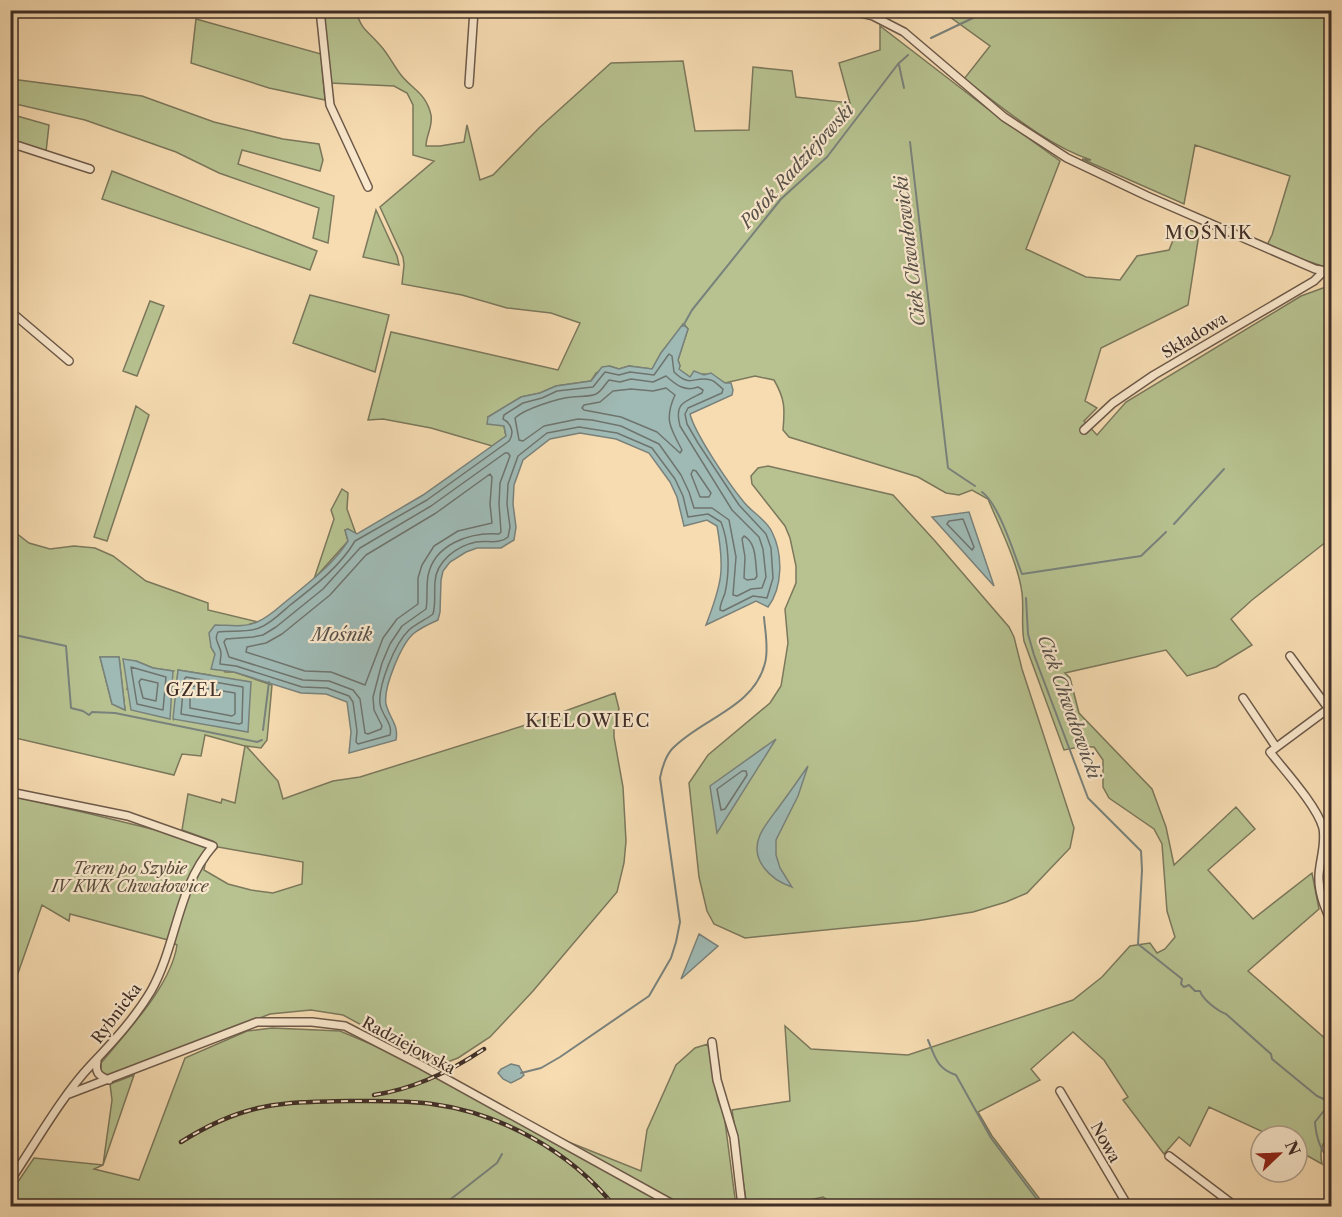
<svg xmlns="http://www.w3.org/2000/svg" width="1342" height="1217" font-family="'Libre Caslon Text',serif">
<style>
.green{fill:#b7c290;stroke:#7b785c;stroke-width:1.5;fill-rule:evenodd}
.water{fill:#9fbab5;stroke:#79827c;stroke-width:1.5}
.lines{fill:none;stroke-linecap:round;stroke-linejoin:round}
.shore{stroke:#6f746e;stroke-width:1.5}
.stream{stroke:#79827c;stroke-width:2}
.minor-casing{stroke:#6d5a4a;stroke-width:10}
.minor{stroke:#fae8cd;stroke-width:7}
.rail-casing{stroke:#3f2e27;stroke-width:4.5}
.rail{stroke:#fae8cd;stroke-width:2;stroke-dasharray:7;stroke-linecap:butt}
.labels{text-anchor:middle;stroke-width:4.5;stroke-linejoin:round;paint-order:stroke}
.street-label{font-size:16px;fill:#3f2e27;stroke:#fae8cd}
.park-label{font-size:16px;font-style:italic;fill:#574c3c;stroke:#fae8cd}
.water-label{font-size:18px;font-style:italic;fill:#57514a;stroke:#fae8cd}
.neighbourhood-label{font-size:18px;letter-spacing:1.5px;fill:#3f2e27;stroke:#fae8cd}
</style>
<rect width="100%" height="100%" fill="#f7dcb2"/>
<filter id="stains"><feTurbulence type="fractalNoise" baseFrequency=".00333" numOctaves="4"/><feColorMatrix values="0 0 0 0 .2 0 0 0 0 .09 0 0 0 0 .02 0 0 0 .5 -.17"/></filter>
<radialGradient id="worn" r=".72"><stop offset=".6" stop-color="#630" stop-opacity="0"/><stop offset="1" stop-color="#630" stop-opacity=".3"/></radialGradient>
<path class="green" d="M953,10L1331,11V268H1328L1266,247L1272,235L1290,176L1195,145L1184,204L1082,159L1091,160C1044,144 1004,108 964,79L990,46L950,17Z
M323,11H356C362,31 366,29 379,44C388,53 393,65 401,75C413,90 426,93 431,115C433,127 426,135 426,146H440L464,142L467,125L480,180L493,175L539,128L611,63L683,61L695,131L749,130L753,67L792,71L796,97L850,103L839,63L880,50V26L984,106L1060,161L1026,249L1086,277L1120,280L1137,256L1169,250L1179,226L1199,234L1188,305L1101,348L1085,401L1097,408L1084,421L1097,435L1126,402L1301,296L1331,285V538L1252,600L1231,619L1252,645L1216,667L1187,676L1166,650L1065,673L1070,678L1079,713L1152,789L1166,827L1174,865L1236,807L1255,829L1208,870L1253,919L1312,873L1319,909L1248,971L1328,1041L1331,1038V1133C1322,1143 1319,1150 1322,1164L1297,1150V1136H1272L1209,1107L1190,1146L1179,1137L1164,1154L1123,1100L1128,1097L1104,1060L1073,1032L1031,1069L1040,1080L978,1112L992,1136L1045,1206H837L823,1197L782,1206H747L732,1110L790,1101L785,1026L811,1049L908,1055L1073,1000L1102,977L1130,946L1150,943L1157,953L1165,949L1175,937L1167,911L1162,844L1154,829L1109,798L1103,787V760L1094,747H1079L1064,750L1024,641C1021,625 1024,609 1022,593C1018,563 1000,528 988,499L972,490L959,495L946,493L918,477L789,437L783,430C785,408 785,399 774,380L755,376L725,383C712,374 705,371 690,377L678,369L680,366L678,360L688,329L684,324L661,353L652,369L629,366L619,369L610,366L596,373L591,381L556,386L540,393L521,397L488,417L504,426L506,436L492,446L431,428L383,419L368,420L391,332L558,370L580,323L551,313L507,308L462,295L402,284L404,265L403,257L380,207L434,161L413,155V105L407,93L394,86L330,83Z
M196,19L321,54L325,100L269,88L191,63Z
M11,79L142,96L214,122L283,139L319,144L323,160L320,171L242,150L238,164L334,196L328,243L313,238L319,208L219,173L176,152L85,120L11,103Z
M10,114L49,125L46,152L11,141Z
M112,171L317,251L310,270L102,199Z
M376,210L397,256L399,265L363,257Z
M310,295L389,315L375,372L293,343Z
M150,301L164,306L137,376L123,371Z
M136,406L149,415L107,541L94,537Z
M768,466L893,495L935,541L1009,627L1014,637L1022,669L1074,828L1070,848L1027,893L1006,902L973,912L916,921L745,938L714,924L707,911L699,877L689,783L708,755L770,703L781,686L788,643L785,609L796,583V566L790,538L785,526L752,484L751,476L758,468Z
M342,489L348,493L347,509L356,534L348,529L345,530L348,541L314,579L334,519L331,510Z
M11,529L29,543L50,549L74,546L95,548L113,556L146,581L208,603V610L258,622L250,624L211,647L225,672H234L272,685L267,740L261,748L246,746L278,781L283,799L333,781L360,777L529,724L615,693L619,709L614,722V737L623,787L626,841L624,863L617,892L533,991L490,1037L458,1058L437,1066L343,1015L311,1010L270,1014L110,1076L101,1072V1063C127,1031 171,986 177,945L168,940L70,914L69,921L42,905L11,993V796C62,807 113,819 164,832C181,837 199,847 217,847L213,841L182,830L188,794L221,803L222,799L235,803L245,746L205,735L201,756L182,754L174,775L11,737ZM100,657H119L125,710L112,704ZM136,661L153,668L173,671L127,689ZM178,670L210,675L174,719ZM218,847L303,862L302,884L273,893L251,890L228,884L204,870L206,859Z
M272,1028L340,1031L380,1048L396,1044L457,1081L566,1141L641,1171L647,1130L676,1065L695,1048L708,1044L718,1100L724,1114L736,1206H617L613,1200L608,1202L611,1206H29L11,1198V1192L34,1158L103,1165L112,1100L110,1084L134,1075L103,1165L94,1169L139,1180L185,1058L247,1031Z"/>
<path class="water" d="M683,324L688,329L678,360L680,366L679,369L690,377L694,371L704,375L711,373L725,383H731L733,390L732,395L690,414C695,434 729,484 743,501C751,512 766,519 772,532C783,554 783,587 768,607L756,601L706,625C722,583 725,570 717,526L707,520L684,526L677,497L670,482L649,453L616,439L580,433L550,439L523,460L514,485L513,504L516,527L514,540L501,548H477L466,552L450,562L443,571L441,580L440,612L438,620C429,624 420,628 413,634C401,645 383,688 386,704C389,718 399,724 396,740L349,753L351,732L347,702L326,694L301,693L234,672L211,669L215,654L211,647L209,633L215,625C228,625 245,628 257,622C267,618 276,610 284,603C307,584 332,566 348,541L345,530L348,529L357,534L423,495L506,436L504,426L487,424L488,417L521,397L540,393L556,386L591,381L602,367L609,366L619,369L629,366L652,369L661,353Z
M969,512L994,586L932,517Z
M100,657H119L125,710L112,704Z
M123,659L136,661L153,668L173,671L170,719L131,710Z
M178,670L251,682L248,732L173,719Z
M776,739L717,833L710,786Z
M808,766L798,796L776,840V855L780,868L792,887C771,880 749,860 760,835C765,824 774,814 781,804C790,792 799,779 808,766Z
M699,934L718,946L681,979Z
M511,1064L519,1066L524,1075L521,1078L511,1083L503,1079L498,1073L501,1069Z"/>
<g class="lines">
<path class="shore" d="M669,354L672,356L674,372C692,389 693,375 711,380C715,381 720,387 723,389L722,393L688,408L685,414L687,424L698,443L739,505L766,534L771,548L773,578L767,598L753,596L723,611L720,610C720,604 723,599 725,593C730,571 729,542 721,522L708,514L688,517L683,496L675,479L652,448L617,433L579,427L547,433L518,456L508,484L507,504L510,527L508,537C499,545 487,540 476,542C457,546 436,561 435,582C434,593 436,604 433,614C425,620 416,624 409,630C395,643 378,685 380,704C382,716 393,723 390,735L358,744L356,742L357,731L353,702L349,696L327,688L302,687L236,666L220,664C220,661 221,658 221,654C221,645 213,641 218,632C231,630 246,633 259,628C270,624 280,614 289,606C313,587 339,568 355,541L427,500L509,441C515,433 511,423 503,419L504,415L523,403L542,398L557,391L593,387L605,372L619,375L630,372L654,375Z
M666,376C676,385 685,392 698,387L703,390L702,393C684,402 674,403 680,426L732,510L759,537L763,549L766,577L762,588L751,589L737,596L733,595L736,557L729,520L712,508H694L689,492L681,475L659,444L621,426L592,420L578,419L544,426L523,441L519,440L515,418C524,409 559,398 572,397C580,396 589,397 596,394C602,391 605,384 609,380L620,382L631,379L653,382Z
M666,388L675,395C664,419 670,428 682,450L680,453L657,432L621,417L584,410L582,408L584,405L600,402L613,391L631,389L653,391Z
M505,453H508L510,456L500,483L499,504L501,532L499,534C470,532 434,544 428,576C426,587 428,599 426,609L402,626L390,644L382,663L373,697L374,710L382,726L381,729L368,734L365,733L360,699L353,690L329,681L303,680L229,657L224,642L226,639L253,637L263,635L276,627L323,589L360,548L431,506Z
M693,470L696,471L711,493L709,497H700L691,474Z
M490,474L492,477L490,504L492,523L458,531L434,546L422,565L418,578V604L397,619L383,638L365,685L331,672L305,671L246,652L247,647L266,643L282,634L330,595L366,555L436,513Z
M963,519L974,547L972,550L947,524L949,521Z
M744,536C757,543 755,562 757,576L755,579L747,580L744,578L745,557L742,539Z
M131,667L166,677L163,710L137,704Z
M186,677L243,687L242,723L239,724L181,714L184,680Z
M141,679L158,683L156,701L143,698L139,682Z
M193,686L235,693V714L232,716L190,708V688Z
M742,771H746L747,775L725,809L721,810L717,789Z"/>
<path class="stream" d="M931,38L975,17L996,10
M899,65L904,88
M910,142L948,468L975,486
M683,326L692,310L781,199L827,157L898,64L908,55
M982,492C999,504 1014,554 1022,574L1141,556L1166,532
M1174,524L1224,469
M1026,598L1028,634L1034,655L1088,798L1141,851L1142,870L1138,944L1182,979L1181,984L1184,987L1189,985L1195,991H1200C1203,1000 1218,1011 1226,1014L1271,1054L1272,1059L1317,1096L1332,1103
M10,634L66,646L71,708L83,711L89,715L92,712L115,713L257,742L262,740
M263,730L269,682
M928,1040C935,1057 937,1069 956,1075L991,1138L1042,1206
M521,1073L541,1068L560,1057L649,996L671,958L676,942L680,922L660,778C662,768 665,757 672,749C700,719 754,708 765,663C769,649 765,631 764,617
M1331,1102L1315,1122C1316,1138 1320,1151 1332,1163
M442,1206L497,1163L502,1154"/>
<g class="minor-casing">
<path id="minor" d="M320,10L330,105L368,187
M847,10L873,16L904,32L1004,117L1067,158L1147,196L1315,269L1332,272
M469,84L474,10
M10,143L90,169
M10,311L69,361
M1084,430L1113,403L1154,375L1314,281L1323,272
M1290,656L1328,708
M1243,698L1276,747
M1332,706L1270,752C1285,771 1317,806 1323,828C1326,844 1320,859 1319,875C1318,893 1325,908 1332,924
M10,792L128,816L213,846C177,887 177,945 151,991C135,1018 113,1042 91,1065C61,1097 35,1144 10,1181
M712,1042L717,1080L734,1137L742,1206
M97,1061C95,1072 98,1076 109,1080
M1060,1091L1128,1206
M69,1094L257,1022H312L345,1026L421,1065L676,1206
M1169,1156L1235,1206"/>
</g>
<use href="#minor" class="minor"/>
<g class="rail-casing">
<path id="rail" d="M374,1095C414,1089 451,1071 484,1049
M181,1142C243,1103 279,1102 350,1101C377,1101 405,1100 432,1104C501,1113 571,1152 614,1206"/>
</g>
<use href="#rail" class="rail"/>
</g>
<g class="labels">
<g class="street-label">
<text transform="translate(1194 335) rotate(-31)" y="6">Składowa</text>
<text transform="translate(116 1013) rotate(-53)" y="6">Rybnicka</text>
<text transform="translate(409 1045) rotate(28)" y="6">Radziejowska</text>
<text transform="translate(1106 1142) rotate(61)" y="6">Nowa</text>
</g>
<g class="park-label">
<text x="130" y="874">Teren po Szybie<tspan x="130" dy="18">IV KWK Chwałowice</tspan></text>
</g>
<g class="water-label">
<text transform="translate(797 166) rotate(-48)" y="6">Potok Radziejowski</text>
<text transform="translate(910 251) rotate(-97)" y="6">Ciek Chwałowicki</text>
<text x="342" y="641">Mośnik</text>
<text transform="translate(1069 707) rotate(70)" y="6">Ciek Chwałowicki</text>
</g>
<g class="neighbourhood-label">
<text x="1209" y="239">MOŚNIK</text>
<text x="194" y="696">GZEL</text>
<text x="588" y="727">KIELOWIEC</text>
</g>
</g>
<rect width="1342" height="1217" fill="none" stroke="#f7dcb2" stroke-width="36"/>
<rect x="12" y="12" width="1318" height="1193" fill="none" stroke="#3f2e27" stroke-width="3"/>
<rect x="18" y="18" width="1306" height="1181" fill="none" stroke="#3f2e27" stroke-width="1.5"/>
<g transform="translate(1279 1154) rotate(67)"><circle r="28" fill="#fae8cd" stroke="#af9e8b" stroke-width="1.5"/>
<path d="M0-4.5L10 22L0 15L-10 22Z" fill="#8f2418"/>
<text y="-9" font-size="16" font-weight="bold" text-anchor="middle" fill="#3f2e27">N</text>
</g>
<rect width="100%" height="100%" filter="url(#stains)"/>
<rect width="100%" height="100%" fill="url(#worn)"/>
</svg>
